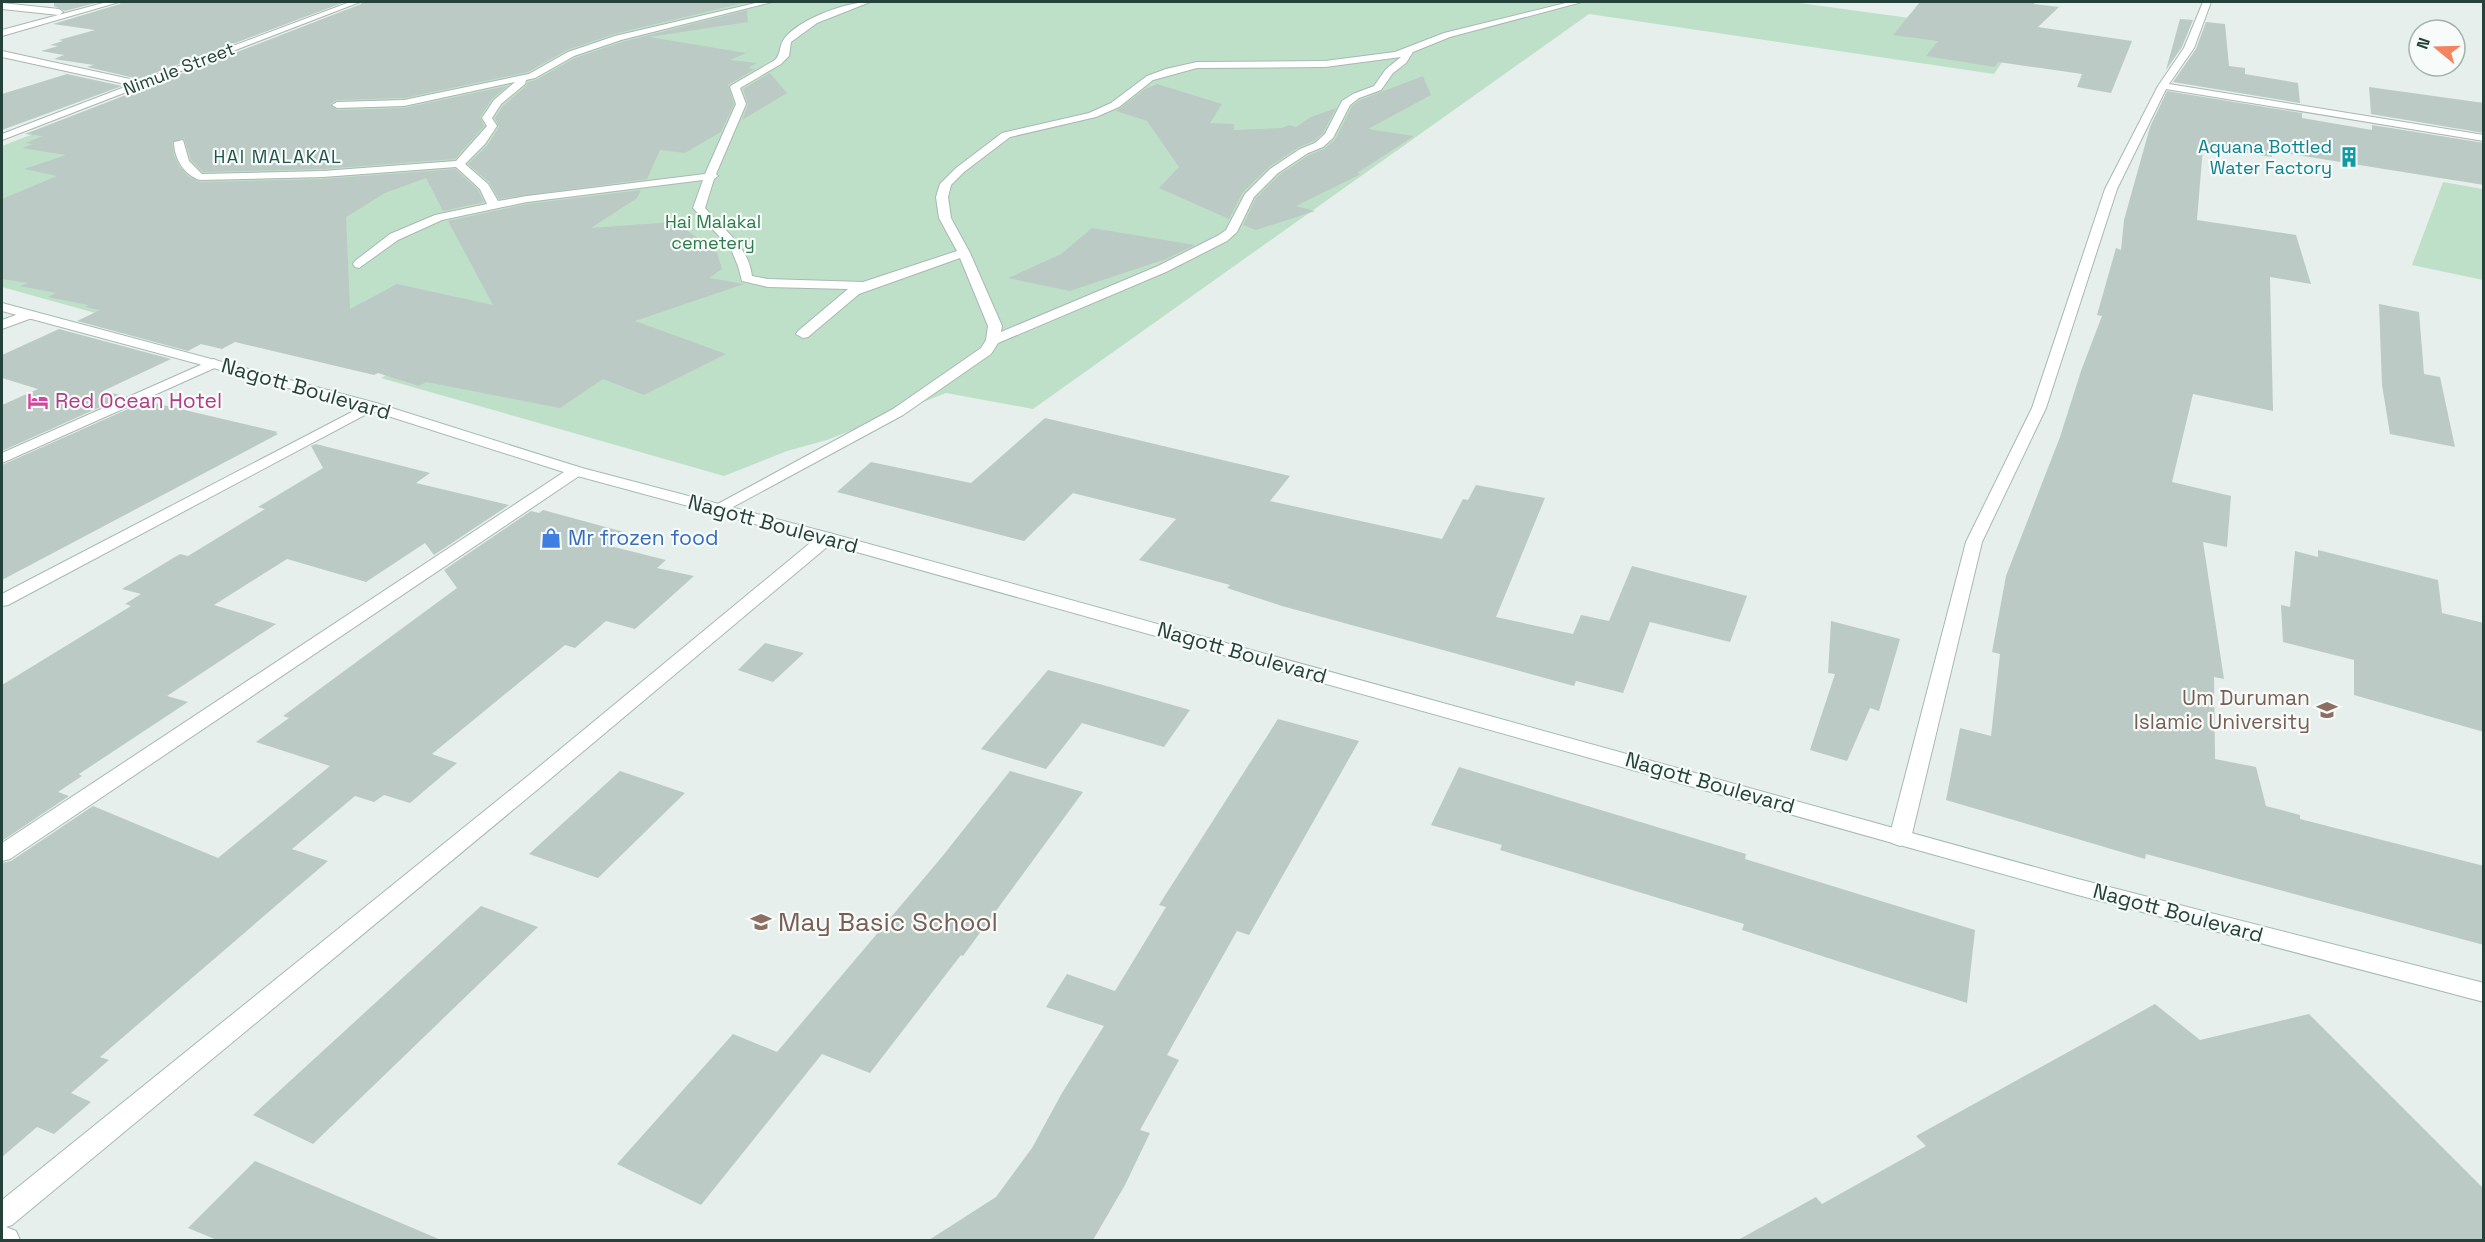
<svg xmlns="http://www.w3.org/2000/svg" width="2485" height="1242" font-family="'Space Grotesk',sans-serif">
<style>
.green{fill:#bfe0c8}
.building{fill:#bbcac4}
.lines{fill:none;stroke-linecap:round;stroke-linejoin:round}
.street-casing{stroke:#a8b8b2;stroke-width:2}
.secondary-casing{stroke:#a4bbb3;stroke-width:2}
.street{fill:#fff;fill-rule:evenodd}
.secondary{fill:#fff;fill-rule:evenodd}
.labels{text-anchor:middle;stroke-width:4.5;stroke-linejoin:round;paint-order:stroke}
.far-street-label{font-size:18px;fill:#24423a;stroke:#f7fbf9}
.far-culture-label{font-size:18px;fill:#0d838f;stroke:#f7fbf9;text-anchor:end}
.far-neighbourhood-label{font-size:18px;letter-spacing:1.5px;fill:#1f5548;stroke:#f7fbf9}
.far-park-label{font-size:18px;fill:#2d7a4b;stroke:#f7fbf9}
.street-label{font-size:21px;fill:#24423a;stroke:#f7fbf9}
.hotel-label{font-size:21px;fill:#b23c85;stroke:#f7fbf9;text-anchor:start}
.shop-label{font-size:21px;fill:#366cbe;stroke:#f7fbf9;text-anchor:start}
.education-label{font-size:21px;fill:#785e54;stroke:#f7fbf9;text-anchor:end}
.near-education-label{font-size:26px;fill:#785e54;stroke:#f7fbf9;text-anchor:start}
</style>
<rect width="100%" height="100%" fill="#e6efeb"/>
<path class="green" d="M374,2H1792L1939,22L2011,49L1994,74L1589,14L1033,409L946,393L827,440L787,451L724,476L381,378L446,341L167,333L2,287V146Z
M2443,182L2483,189V280L2412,265Z"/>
<path class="building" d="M54,2H100L65,11L54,6Z
M121,2H345L139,79L87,67L94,65L54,59L64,55L41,51L58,46L50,45L63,41L59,40L95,30L53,24L120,4Z
M362,2H747L614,34L567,50L528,72L404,98L337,100L330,104L337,110L404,108L507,86L492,99L480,117L484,126L455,159L323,169L203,172L191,160L184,138L172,142L174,155L179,166L188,176L200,182L323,179L455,169L478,190L484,202L443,211L426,178L385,193L346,217L350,309L397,284L493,305L448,221L527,204L641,190L637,198L591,228L685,221L683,227L717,253L722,269L709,278L744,284L635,321L726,354L644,395L603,379L560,408L426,382L419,386L378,373L374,375L235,342L222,349L201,344L188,351L77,321L100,310L85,307L88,305L48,297L56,293L20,286L28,283L2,279V199L57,176L24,169L66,155L22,148L33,144L25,143L43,136L25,134L361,4Z
M1920,2H2035L2034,4L2059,7L2038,27L2132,41L2111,93L2077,87L2082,74L1998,62L1995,67L1926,56L1938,41L1893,35Z
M747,10L748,22L649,37L746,53L730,60L757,63L748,68L755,69L728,85L734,104L721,132L685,153L660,150L647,179L499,199L489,182L468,164L487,146L499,127L495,118L503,106L526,86L528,82L536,80L575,58L622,42Z
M2180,19L2193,20L2182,47L2166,70Z
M2206,22L2225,24L2229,66L2245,68V74L2298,83L2300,103L2173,82L2196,49Z
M770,73L787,93L742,120L748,105L743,89Z
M67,74L122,86L2,130V94Z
M1423,76L1431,95L1368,129L1414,136L1357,173L1361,174L1296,206L1315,211L1256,230L1243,225L1256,198L1279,175L1309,155L1324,149L1335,140L1352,106L1360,100Z
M1157,84L1222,104L1210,123L1234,124V130L1282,128L1289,125L1296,127L1311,117L1336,108L1323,133L1314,141L1299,147L1269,167L1243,192L1229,219L1159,188L1179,167L1147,121L1116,111L1145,89Z
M2369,87L2484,103V133L2371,114Z
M2167,91L2302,113V118L2372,130V125L2484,143V185L2272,151V157L2203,147L2197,220L2296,235L2311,284L2270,277L2273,411L2193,394L2172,482L2231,496L2227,547L2203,542L2224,679L2214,677L2215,759L2256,767L2266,806L2300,815V819L2484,866V945L2146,854L2145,859L1946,800L1960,728L1991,736L2000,654L1992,652L2006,576L2060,437L2081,371L2102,316L2097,315L2116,248L2121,250L2124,220L2150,127Z
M1092,228L1195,245L1166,259L1070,291L1008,278L1061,254Z
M2379,304L2419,312L2424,374L2440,377L2455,447L2390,434L2382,385Z
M59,329L171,359L103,391L125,396L2,451V405L38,389L2,378V355Z
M146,401L278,432L275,433L278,434L2,580V465Z
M1045,418L1290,476L1270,501L1442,539L1463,499L1468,500L1476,485L1545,498L1496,617L1573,634L1581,615L1609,621L1632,566L1747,596L1730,642L1650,622L1623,693L1576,681L1574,686L1282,606L1227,588L1230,585L1139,560L1176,519L1073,493L1024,541L837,492L871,462L971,483Z
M316,444L430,473L416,483L509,505L434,555L425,543L366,582L287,559L214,605L276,624L167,696L188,702L79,774L82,776L58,792L69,796L2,841V685L131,606L125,604L141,594L122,589L180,554L188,556L265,509L258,507L323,468L311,446Z
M543,510L624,532L606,545L666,560L657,568L694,576L635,629L606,621L575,648L565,645L432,754L457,763L410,803L384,795L374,802L355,796L292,849L328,861L100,1057L109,1060L71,1093L91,1102L54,1134L37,1127L2,1157V863L11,861L93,806L218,858L330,766L256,742L289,718L283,716L457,588L444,570L531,511L539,513Z
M2318,550L2438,580L2442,613L2484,623V732L2354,695V660L2283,642L2281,605L2290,607L2295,551L2318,557Z
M1831,621L1900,639L1879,711L1870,708L1847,761L1810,750L1835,674L1828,673Z
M765,643L804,653L773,682L738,670Z
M1048,670L1110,687L1190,710L1164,747L1082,723L1046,769L981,749Z
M1278,719L1359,741L1249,935L1237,931L1167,1055L1179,1060L1140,1130L1150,1133L1125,1185L1093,1240H929L996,1197L1032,1148L1062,1093L1104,1026L1046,1007L1067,974L1115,991L1166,907L1159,905Z
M1459,767L1746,854L1745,859L1975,930L1967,1003L1742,930L1744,924L1500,850L1502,845L1431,825Z
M620,771L685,793L598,878L529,854Z
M1010,771L1083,792L963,956L961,955L870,1073L822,1054L701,1205L617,1164L733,1034L777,1052L941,858Z
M481,906L538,927L313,1144L253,1115Z
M2155,1004L2200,1040L2309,1014L2484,1189V1240H1738L1816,1197L1822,1204L1926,1146L1916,1136Z
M255,1161L441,1240H217L188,1228Z"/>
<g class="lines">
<g class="street-casing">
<path id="street" d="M107,2H119L2,36V30Z
M350,2H360L2,140V134L130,85L2,57V51L139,81Z
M760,2H772L621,40L574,56L535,78L526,80L525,84L501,104L492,118L497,126L485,144L465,164L488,184L498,201L527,196L705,174L736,104L730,87L732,85L775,60C781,54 779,46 784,39C799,19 846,2 870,2L817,23L791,42L789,56L781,64L740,88L746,104L716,174L718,176L714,179L705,208C723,230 748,245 752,276L768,279L863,282L957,251L939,218L936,197L940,184L956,168L1002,133L1089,113L1111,103L1147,76L1166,69L1197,62L1325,61L1395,52L1444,33L1570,2H1582L1450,37L1413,52L1406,63L1393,73L1381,90L1359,98L1350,105L1333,138L1323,147L1308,153L1278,173L1254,197L1237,232L1227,241L1166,272L998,343L991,354L903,415L720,514L712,509L714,506L893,409L981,348L986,340L988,326L960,258L859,294L808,337L803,338L796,334L798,331L848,289L768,287L742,281L738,266L731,249L693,208L703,180L527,202L442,220L398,240L359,268L355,267L353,264L355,261L390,234L435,215L487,204L480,189L456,167L323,177L200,180C184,175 174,158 174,142L183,140L189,161L202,174L323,171L456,161L487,126L482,118L494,100L515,82L404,106L337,108L332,105L337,102L404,100L529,74L568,52L615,36ZM1401,57L1386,69L1374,86L1353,94L1342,101L1325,134L1315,143L1300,149L1270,169L1245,194L1226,230L1219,235L1158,266L1001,332L1002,326L970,253L951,218L948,197L951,185L964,172L1010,137L1096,117L1119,107L1153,80L1197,68L1325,67Z
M2203,2H2211L2194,48L2169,84L2484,135V141L2166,89L2117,189L2046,408L1982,542L1911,838L1908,843L1900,846L1892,843L1889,838L1966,542L2032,408L2105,189L2158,86L2184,48Z
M2,3L59,9L63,12L59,15L2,9Z
M27,311L34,315L32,318L2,329V320Z
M214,359L221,363L219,366L2,463V453Z
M371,402L378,406L376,409L8,605L2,606V594Z
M576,466L584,471L582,474L10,859L2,861V843L570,468Z
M827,533L833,534L835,538L833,542L543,785L12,1225L6,1227L16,1231L20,1240H2V1200L529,775L821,534Z"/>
</g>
<g class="secondary-casing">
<path id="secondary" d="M2,303L376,403L582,468L833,534L2074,878L2484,983V1002L2074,894L821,542L570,474L366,409L2,311Z"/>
</g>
<use href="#street" class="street"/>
<use href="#secondary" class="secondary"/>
</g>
<defs>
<g id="building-bare" transform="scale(1.62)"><path d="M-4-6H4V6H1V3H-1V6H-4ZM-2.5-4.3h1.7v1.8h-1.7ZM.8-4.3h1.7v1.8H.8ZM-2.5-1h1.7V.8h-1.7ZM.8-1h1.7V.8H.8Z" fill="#0f9aa8" stroke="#f7fbf9" stroke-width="2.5" paint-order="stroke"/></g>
<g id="hotel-bare" transform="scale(1.62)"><path d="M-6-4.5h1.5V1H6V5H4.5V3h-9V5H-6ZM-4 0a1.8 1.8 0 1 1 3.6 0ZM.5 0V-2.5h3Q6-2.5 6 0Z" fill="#d1479c" stroke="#f7fbf9" stroke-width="2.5" paint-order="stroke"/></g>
<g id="shop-bare" transform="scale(1.62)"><path d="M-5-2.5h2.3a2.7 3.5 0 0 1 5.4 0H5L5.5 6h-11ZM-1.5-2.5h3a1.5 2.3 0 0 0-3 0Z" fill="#3f7fe0" stroke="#f7fbf9" stroke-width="2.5" paint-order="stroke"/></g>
<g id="university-bare" transform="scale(1.62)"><path d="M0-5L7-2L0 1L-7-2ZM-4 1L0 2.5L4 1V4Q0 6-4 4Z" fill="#8d6e63" stroke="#f7fbf9" stroke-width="2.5" paint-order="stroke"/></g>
<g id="school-bare" transform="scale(1.62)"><path d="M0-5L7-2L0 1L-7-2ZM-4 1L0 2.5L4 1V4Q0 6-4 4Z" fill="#8d6e63" stroke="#f7fbf9" stroke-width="2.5" paint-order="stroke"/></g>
</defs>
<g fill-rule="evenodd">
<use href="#building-bare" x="2349" y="157"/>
<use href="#hotel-bare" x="38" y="401"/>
<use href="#shop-bare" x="551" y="538"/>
<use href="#university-bare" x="2327" y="710"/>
<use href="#school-bare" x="761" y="922"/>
</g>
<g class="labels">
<g class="far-street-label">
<text transform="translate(179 69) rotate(-21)" y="6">Nimule Street</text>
</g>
<g class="far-culture-label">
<text x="2332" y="153">Aquana Bottled<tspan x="2332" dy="21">Water Factory</tspan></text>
</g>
<g class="far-neighbourhood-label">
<text x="278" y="163">HAI MALAKAL</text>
</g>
<g class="far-park-label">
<text x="713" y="228">Hai Malakal<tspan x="713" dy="21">cemetery</tspan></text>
</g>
<g class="street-label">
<text transform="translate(306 389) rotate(16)" y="7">Nagott Boulevard</text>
<text transform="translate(773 524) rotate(15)" y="7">Nagott Boulevard</text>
<text transform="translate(1242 653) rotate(16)" y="7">Nagott Boulevard</text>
<text transform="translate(1710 783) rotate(16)" y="7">Nagott Boulevard</text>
<text transform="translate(2178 913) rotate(15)" y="7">Nagott Boulevard</text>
</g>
<g class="hotel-label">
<text x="55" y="408">Red Ocean Hotel</text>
</g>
<g class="shop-label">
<text x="568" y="545">Mr frozen food</text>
</g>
<g class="education-label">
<text x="2310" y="705">Um Duruman<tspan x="2310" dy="24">Islamic University</tspan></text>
</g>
<g class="near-education-label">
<text x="778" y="931">May Basic School</text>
</g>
</g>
<rect width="2485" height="1242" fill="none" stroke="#24423a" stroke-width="6"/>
<g transform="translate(2437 48) rotate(289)"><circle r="28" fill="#f7fbf9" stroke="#a3b1ad" stroke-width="1.5"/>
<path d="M0-4.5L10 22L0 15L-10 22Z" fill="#f4845f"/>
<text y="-9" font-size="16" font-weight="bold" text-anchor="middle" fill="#24423a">N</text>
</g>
</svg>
